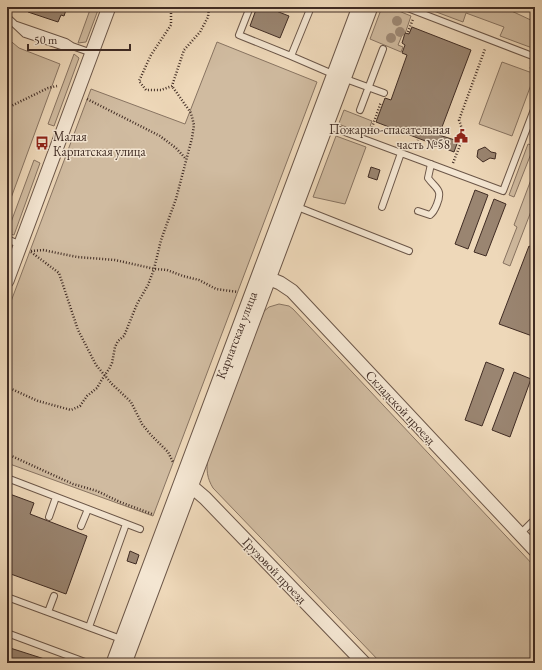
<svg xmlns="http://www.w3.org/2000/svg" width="542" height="670" font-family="'EB Garamond',serif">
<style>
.green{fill:#d0bba0;stroke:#887462}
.building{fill:#9a8571;stroke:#402c24}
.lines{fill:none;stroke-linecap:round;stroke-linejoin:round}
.lane-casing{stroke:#6c5749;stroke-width:8}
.street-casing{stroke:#6c5749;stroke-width:15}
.path{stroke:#402c24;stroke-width:2.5;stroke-dasharray:1 2;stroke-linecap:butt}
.lane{stroke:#f4e6d2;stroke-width:6}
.street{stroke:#f4e6d2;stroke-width:13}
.tree{fill:#9e8975}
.labels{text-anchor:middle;stroke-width:3;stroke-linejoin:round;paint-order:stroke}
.poi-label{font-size:13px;fill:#402c24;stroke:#f4e6d2;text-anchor:end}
.street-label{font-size:13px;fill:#402c24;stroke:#f4e6d2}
</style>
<rect width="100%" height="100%" fill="#eed8b9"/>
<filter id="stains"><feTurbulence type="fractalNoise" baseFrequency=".005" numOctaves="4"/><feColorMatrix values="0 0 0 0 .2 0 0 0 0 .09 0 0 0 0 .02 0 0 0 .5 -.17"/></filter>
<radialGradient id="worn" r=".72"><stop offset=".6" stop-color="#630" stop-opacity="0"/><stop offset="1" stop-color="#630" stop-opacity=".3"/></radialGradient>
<path class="green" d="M91,7L98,10L86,42L78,43Z
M382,7H389L411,16L405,34L403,33L398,45L403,47L401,52L370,39Z
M423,7H503L535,22V49L500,36L504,27L466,13L463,22Z
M7,38L19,48L60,64L7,209Z
M217,42L317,82L153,516L7,463V312L91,89L185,124Z
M74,54L79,58L54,126L48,124Z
M502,62L535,74L512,136L479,124Z
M344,110L372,121L367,135L341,125L339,123Z
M336,136L366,147L345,204L313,197Z
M528,144L534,146L514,197L509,195Z
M34,160L40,163L14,235L7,233Z
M535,169V201L510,266L503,263L517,227L514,225Z
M279,304L289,306L293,309L535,567V663H381L213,488C207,478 206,470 208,458L263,312L269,307Z"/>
<path class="building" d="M30,7H67L64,16L61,15L58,22L28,12Z
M257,7H266L289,16L280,38L250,26Z
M412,27L471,50L439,135L458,141L454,152L376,122L385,98L391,100L407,55L402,53L405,45L402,43L405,33L409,34Z
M485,147L491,152L496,153L495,159L490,158L483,162L477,157L478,150Z
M371,167L380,170L377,180L368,177Z
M475,190L488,195L468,249L455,244Z
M494,199L506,204L486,256L474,252Z
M529,246L535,249V337L499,324Z
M486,362L504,369L482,426L465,420Z
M514,372L531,379L510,437L492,430Z
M7,493L34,503L30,514L87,536L66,594L8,573L7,575Z
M130,551L139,555L136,564L127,561Z
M7,647L57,663H11L7,662Z"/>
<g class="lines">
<g class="lane-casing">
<path id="lane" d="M250,7L239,35L291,56L335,75
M405,7L535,57
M7,14L10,7
M7,17L25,34L64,47L72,46
M14,24L66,42L72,46L92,53
M291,56L311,7
M343,78L384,93
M360,110L383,49
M326,125L503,191L535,107
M295,206L409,251
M382,207L401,153
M418,211L430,215C434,212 435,209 437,204C443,189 436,189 428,178L431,164
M7,239L21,245
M7,478L140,529
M49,517L56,497
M81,526L88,509
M520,534L532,522
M7,597L121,639
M48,612L54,596
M89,627L126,524
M7,633L85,662"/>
</g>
<g class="street-casing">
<path id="street" d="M261,275L280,283L292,291L535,550
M7,281L109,7
M183,483L191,486L205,498L364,663
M113,663L359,7
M125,663L371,7"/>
</g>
<path class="path" d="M171,7V25L151,55L139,81L146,90H161L172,86L184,50L200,32L208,17L209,7
M408,32L413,19
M530,67L535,69
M87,99L160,136L176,148L186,159
M7,108L48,88L57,86
M370,133L381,102
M415,149L418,140
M453,163L464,135L459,120L485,49H486
M31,251L43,250L77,257L115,260L155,269L167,270L183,276L199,280L216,289L238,292
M31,252L59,273L78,330L96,365L112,384L131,402L142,424L151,435L168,452L173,462
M7,387L38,401L71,410L80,406L87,396L97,388L101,381L109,369L112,363L115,347L118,341L124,336L137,304L148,285L154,269L161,240L176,199L192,138L194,125L191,113L172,86
M7,454L73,484L97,491L120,502L152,514"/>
<use href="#lane" class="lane"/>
<use href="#street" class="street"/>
</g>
<g class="tree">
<circle cx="397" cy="21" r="5"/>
<circle cx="400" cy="32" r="5"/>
<circle cx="391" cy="38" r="5"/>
</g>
<defs>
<g id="civic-bare" transform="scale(1.08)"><path d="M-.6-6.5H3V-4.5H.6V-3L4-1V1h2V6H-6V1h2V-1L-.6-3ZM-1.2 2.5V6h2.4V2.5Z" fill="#8f2418" stroke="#f4e6d2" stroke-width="2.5" paint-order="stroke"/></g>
<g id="bus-bare" transform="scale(1.08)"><path d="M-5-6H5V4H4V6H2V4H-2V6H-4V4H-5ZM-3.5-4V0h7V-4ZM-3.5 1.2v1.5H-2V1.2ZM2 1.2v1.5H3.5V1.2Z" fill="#8f2418" stroke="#f4e6d2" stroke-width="2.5" paint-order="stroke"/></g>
</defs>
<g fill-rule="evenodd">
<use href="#civic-bare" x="461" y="136"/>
<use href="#bus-bare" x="42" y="143"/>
</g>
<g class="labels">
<g class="poi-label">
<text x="450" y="134">Пожарно-спасательная<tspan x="450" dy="15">часть №58</tspan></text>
<text x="53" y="141" text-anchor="start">Малая<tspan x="53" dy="15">Карпатская улица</tspan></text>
</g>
<g class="street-label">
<text transform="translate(236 335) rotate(-69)" y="5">Карпатская улица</text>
<text transform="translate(401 407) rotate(47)" y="5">Складской проезд</text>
<text transform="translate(275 570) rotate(46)" y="5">Грузовой проезд</text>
</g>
</g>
<rect width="542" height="670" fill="none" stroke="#eed8b9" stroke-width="24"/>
<rect x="8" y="8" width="526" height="654" fill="none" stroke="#402c24" stroke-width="2"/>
<rect x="12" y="12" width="518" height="646" fill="none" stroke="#402c24"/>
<path d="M28 44v6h102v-6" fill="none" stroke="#402c24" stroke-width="2"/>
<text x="34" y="44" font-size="12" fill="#402c24" stroke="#f4e6d2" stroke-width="3" paint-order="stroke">50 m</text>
<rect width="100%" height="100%" filter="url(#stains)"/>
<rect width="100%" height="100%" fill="url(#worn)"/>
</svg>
